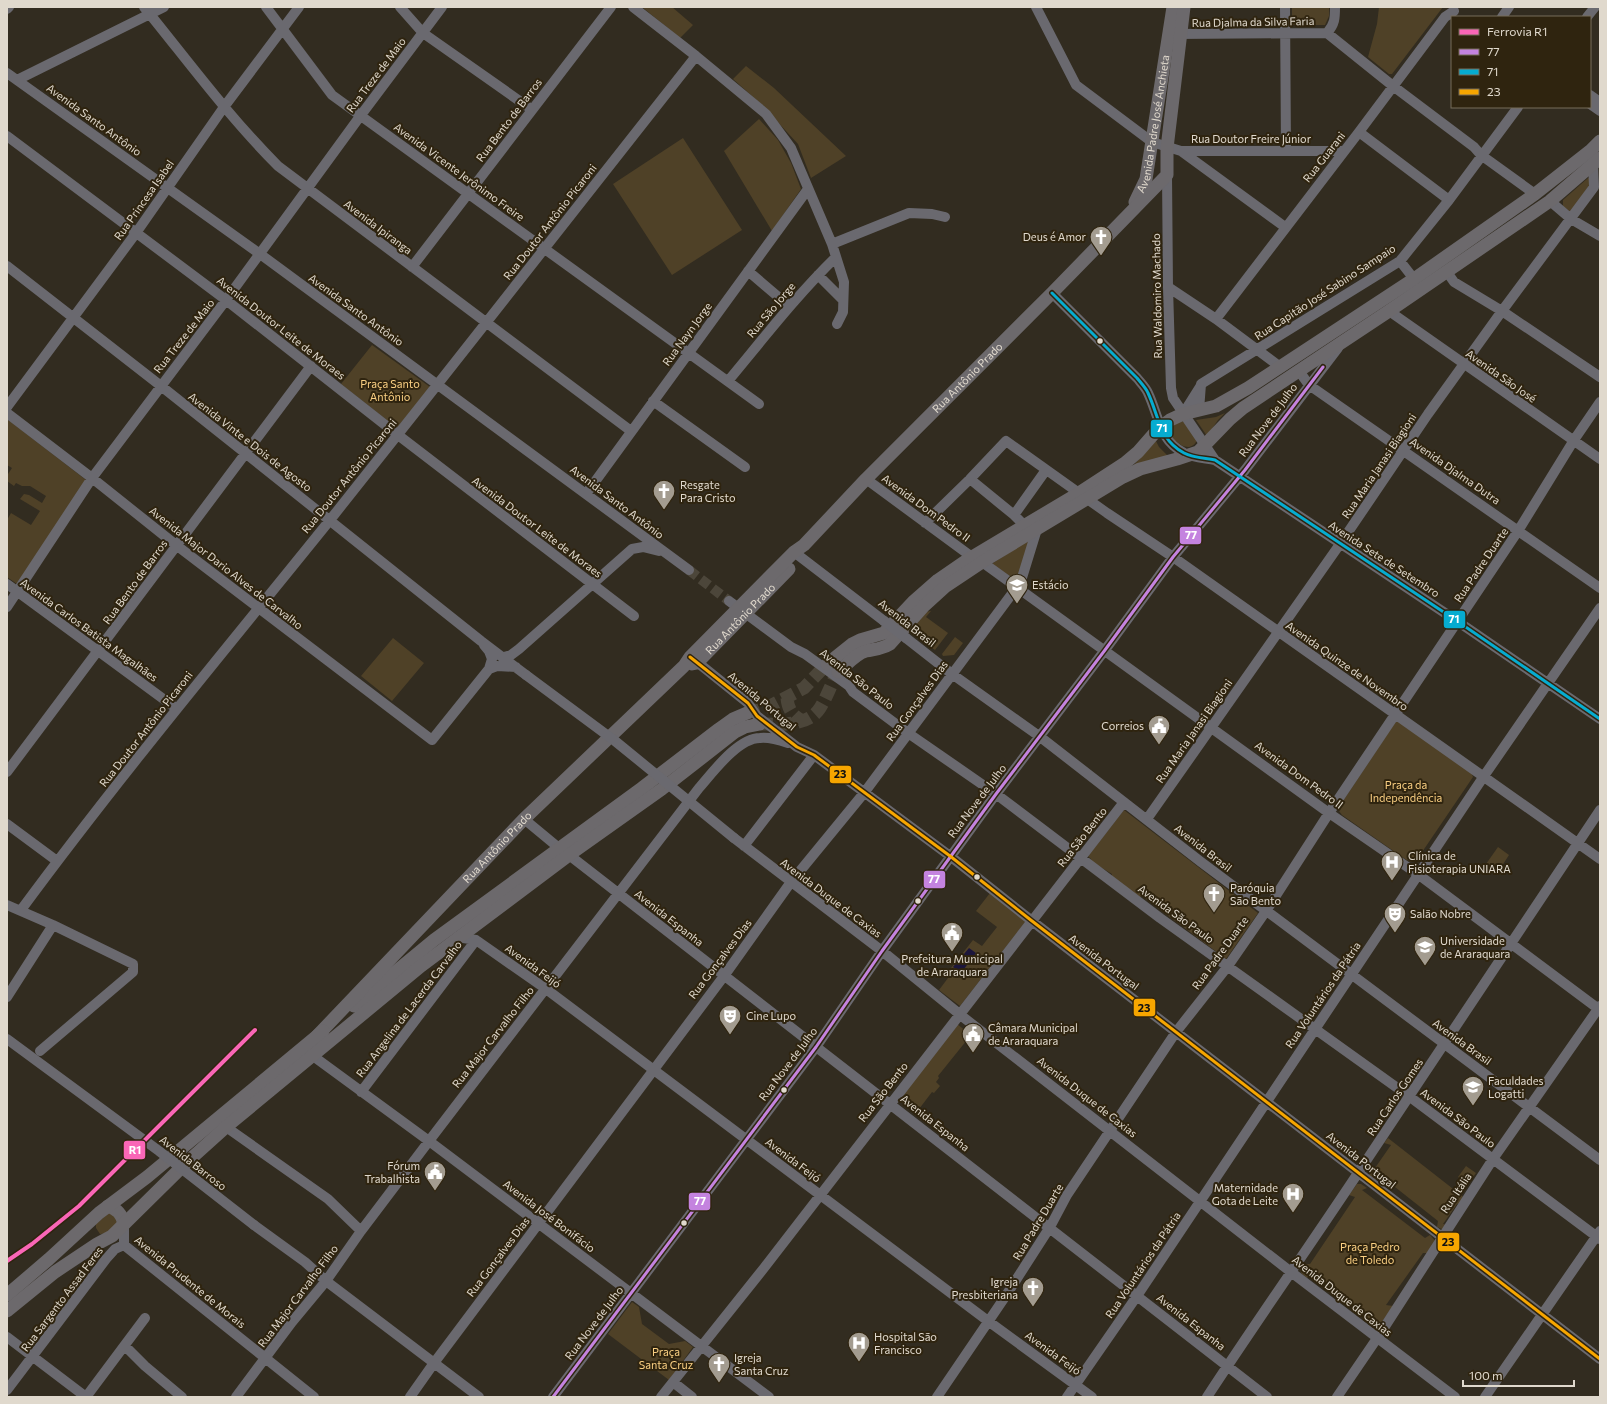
<svg xmlns="http://www.w3.org/2000/svg" width="1607" height="1404" font-family="Commissioner,sans-serif">
<style>
.green{fill:#4f4127}
.water{fill:#1c163b}
.lines{fill:none;stroke-linecap:round;stroke-linejoin:round}
.minor-tunnel{stroke:#4c463a;stroke-width:10;stroke-dasharray:10 5;stroke-linecap:butt}
.major-tunnel{stroke:#4c463a;stroke-width:13;stroke-dasharray:13 6;stroke-linecap:butt}
.minor{stroke:#6a696f;stroke-width:10}
.major{stroke:#6c696c;stroke-width:13}
.minor-bridge{stroke:#6a696f;stroke-width:10}
.bus-1-casing{stroke:#2f240f;stroke-width:6}
.bus-2-casing{stroke:#2f240f;stroke-width:6}
.bus-3-casing{stroke:#2f240f;stroke-width:6}
.bus-1{stroke:#c483df;stroke-width:3}
.bus-2{stroke:#06acd0;stroke-width:3}
.bus-3{stroke:#f7a600;stroke-width:3}
.rail-1-casing{stroke:#2f240f;stroke-width:7}
.rail-1{stroke:#fa66b7;stroke-width:4}
.bus-dot{fill:#e0d9cd;stroke:#2f240f;stroke-width:1.5}
.labels{text-anchor:middle;stroke-width:4;stroke-linejoin:round;paint-order:stroke}
.street-label{font-size:11px;fill:#e0d9cd;stroke:#2f240f}
.poi-label{font-size:11px;fill:#e0d9cd;stroke:#2f240f;text-anchor:start}
.park-label{font-size:11px;fill:#fbd083;stroke:#2f240f}
.line-badge{stroke:#2f240f;stroke-width:1.5}
.badge-label{font-size:11px;text-anchor:middle;font-weight:bold;fill:#fff}
.pale-badge-label{font-size:11px;text-anchor:middle;font-weight:bold;fill:#111}
</style>
<rect width="100%" height="100%" fill="#322c20"/>
<path class="green" d="M642,7H672L693,25L680,38Z
M1292,7H1329V16L1325,25H1292Z
M1379,7H1443L1392,74H1389L1368,57L1377,24Z
M746,66L774,88L846,156L811,178L798,144L761,104L733,79Z
M759,119L778,140L791,163L801,189L772,231L724,151Z
M683,138L742,230L672,275L613,184Z
M1588,178H1590V184L1571,212L1563,207V200Z
M372,345L430,387L397,428L341,384Z
M1225,413L1218,420L1207,436L1196,420L1216,417Z
M7,419L86,480L17,584L7,577V520L11,513L31,525L40,511L20,499L24,494L29,495L42,503L46,496L30,486H22L16,483L14,486L7,481V474H8L12,468L7,465Z
M1182,421L1185,423L1197,440C1190,456 1172,441 1168,430L1175,423Z
M1156,441L1159,447L1169,457L1132,467Z
M1030,539L1019,578L1016,580L993,565V563Z
M931,611L926,617L948,633L935,650L906,628L924,612Z
M955,637L963,643L954,655L943,656L942,654Z
M393,638L424,663L392,701L361,676Z
M1396,721H1399L1471,772L1473,777L1416,861L1411,862L1405,859L1342,815L1339,811V807Z
M1124,810L1258,913L1226,959L1142,896L1139,897L1111,877L1112,874L1092,862L1091,859L1088,856Z
M1498,847L1509,855L1498,872L1486,864Z
M990,893L1026,921L960,1006L939,990L954,970L951,968L973,940L982,946L997,927L976,911Z
M957,1024L971,1035L938,1076L939,1078L936,1082L940,1086L934,1093L932,1092L916,1113L899,1100Z
M1388,1138L1466,1199L1463,1203L1457,1204L1443,1224L1448,1225L1444,1230L1437,1227L1438,1221L1376,1172V1181L1369,1175L1368,1166L1375,1168L1391,1145L1384,1143Z
M1466,1166L1476,1173L1468,1184L1458,1177Z
M1357,1184H1361L1367,1188L1362,1190L1425,1238L1430,1235L1436,1242L1431,1253H1423L1386,1305L1393,1306L1379,1326L1373,1328L1368,1326L1372,1321L1311,1273L1307,1278L1301,1273L1300,1268L1303,1264H1310L1355,1197L1349,1195Z
M109,1213L116,1216L117,1223C113,1228 107,1234 100,1234L96,1228V1224Z
M632,1302L639,1307L642,1324L669,1344L685,1341L693,1347L669,1380L608,1334Z"/>
<path class="water" d="M969,948L976,953L961,973L953,967Z"/>
<g class="lines">
<path class="minor-tunnel" d="M689,570L729,601"/>
<path class="major-tunnel" d="M787,698C788,709 792,716 803,721
M747,713L772,705L804,688L827,664
M760,724C780,724 808,727 820,708C827,697 831,684 838,672"/>
<path class="minor" d="M144,7C188,61 229,117 278,166L631,431
M266,7L332,95L759,404
M400,7L423,33L531,109
M633,7L696,56L766,114L791,148L832,244L844,282L843,312L837,324
M1036,7L1076,85L1152,142L1181,151H1344
M1285,7L1286,151
M7,9L9,7
M1502,17L1509,7
M1587,17L1595,7
M1327,33L1393,86L1474,147L1481,155L1535,194
M1327,33C1335,24 1335,18 1335,7
M1175,34L1327,33
M7,73L260,254L689,570
M17,80L164,7
M1590,95L1600,102
M1590,104L1600,111
M1359,132L1449,200
M7,136L226,300L398,435L634,616
M1181,151L1285,227
M1167,175L1168,287L1171,388L1173,398L1215,460
M1550,201L1571,219L1600,236
M832,244L909,213L932,214L945,217
M1400,261L1414,279
M7,266L161,386L481,641L526,675
M412,267L611,7
M748,271L789,306
M1447,272L1454,282L1502,311L1600,377
M818,275L843,300
M1168,287L1216,319L1279,366
M1052,293L1137,378C1141,383 1146,388 1148,393C1159,416 1159,440 1184,453C1193,458 1205,458 1215,460L1457,621L1600,719
M1389,311L1600,459
M1216,319L1359,132L1445,17L1454,11
M1299,371L1309,385L1600,588
M728,381C763,339 797,295 836,257
M653,401L745,467
M7,407L136,233L224,107L299,7
M1199,410L1201,384L1400,261L1449,200L1518,107
M7,413L92,478L176,545L432,740L489,669L492,659L489,651L484,645
M1183,414L1200,387
M866,479L972,557
M970,479L1014,515L1025,526
M586,494L808,189
M1014,515L1046,470
M925,523L970,479L1006,441L1107,513L1173,557L1600,859
M794,552L884,621
M982,562L1329,813L1419,875L1600,1010
M7,584L177,709
M729,601L791,647L805,654L849,686L853,692L908,733L996,794L1160,918L1410,1097L1600,1239
M7,607L92,478L226,300L361,115L442,7
M906,638L952,674L1039,736L1201,862L1600,1160
M504,657L511,655L519,649L632,549L643,547L659,551
M692,658L748,703L757,716L797,747L814,755L950,856L1032,921L1600,1359
M489,669L497,666L516,667
M7,772L311,366
M524,819L559,848
M1147,819L1340,544L1428,414L1502,311L1594,187L1593,163
M7,824L57,861
M734,838L882,951L963,1017L1291,1272L1455,1397
M744,846L814,755
M569,855L1267,1397
M7,905L53,925L133,964V972L40,1051
M21,910C119,777 226,649 330,520C453,366 574,210 696,56
M457,937L476,940L546,989L988,1321L1092,1397
M7,997L53,925
M313,1056L429,1141L769,1397
M361,1092L476,940
M226,1127L328,1199L361,1231
M254,1225L305,1262L326,1281L479,1397
M124,1245L314,1397
M124,1245V1224
M7,1337L86,1397
M125,1346L145,1366L182,1397
M673,1382L692,1397
M7,1390L106,1259L115,1249L124,1245
M86,1397L145,1318
M236,1397L292,1322L326,1281L361,1231L429,1141L699,788C713,772 738,738 760,738C770,737 779,740 788,743
M410,1397L434,1363L724,976L791,882L864,793L1017,587L1021,581L1037,529
M553,1397L816,1047L882,951L996,794L1105,650L1173,557L1245,470L1338,348
M661,1397L764,1268L1124,802
M937,1397L1007,1294L1050,1227L1067,1195L1176,1032L1228,966L1266,911L1329,813L1518,531L1574,440L1600,402
M1067,1397L1137,1296L1484,776L1600,608
M1207,1397C1254,1325 1304,1254 1352,1182C1435,1058 1518,934 1600,810
M1337,1397L1382,1331L1493,1159L1600,1006
M1485,1397L1600,1231"/>
<g class="major">
<path id="s1" d="M1135,202L1146,179L1173,7"/>
<path id="s2" d="M692,664L697,663L789,569"/>
<path d="M827,664L852,644L860,640L884,633L913,602L938,580L967,560L1079,493L1125,463L1138,452L1159,428L1170,420L1183,414L1216,406L1248,388L1414,279L1535,194L1591,150L1600,141"/>
<path d="M838,672C847,665 855,654 866,651C875,649 882,649 890,644L924,606L946,586L982,562L1123,477L1140,469L1177,459L1198,452L1230,419L1243,408L1389,311L1550,201L1600,158"/>
<path d="M354,1006L434,940L642,788L719,729L733,719L747,713"/>
<path id="s3" d="M317,1036L524,819L684,666L690,657L794,552L804,545L866,479L1052,293L1167,175V148L1184,7"/>
<path d="M108,1206C117,1209 122,1214 124,1224"/>
<path d="M7,1295L49,1259L99,1213L147,1177L323,1031"/>
<path d="M7,1311L55,1272L97,1244L112,1236L186,1163L226,1127L421,966L569,855L662,789L735,732L745,727L760,724"/>
</g>
<path class="minor-bridge" d="M884,621L906,638
M526,675L615,741L734,838
M7,1039L159,1151L254,1225"/>
<g class="bus-1-casing">
<path id="bus-1" d="M553,1397L816,1047L882,951L996,794L1105,650L1173,557L1245,470L1323,367"/>
</g>
<g class="bus-2-casing">
<path id="bus-2" d="M1052,293L1137,378C1141,383 1146,388 1148,393C1159,416 1159,440 1184,453C1193,458 1205,458 1215,460L1457,621L1600,719"/>
</g>
<g class="bus-3-casing">
<path id="bus-3" d="M690,657L748,703L757,716L797,747L814,755L950,856L1032,921L1600,1359"/>
</g>
<use href="#bus-1" class="bus-1"/>
<use href="#bus-2" class="bus-2"/>
<use href="#bus-3" class="bus-3"/>
<g class="rail-1-casing">
<path id="rail-1" d="M7,1261L32,1244L79,1206L255,1030"/>
</g>
<use href="#rail-1" class="rail-1"/>
</g>
<defs>
<g id="church-pin" transform="scale(1.15)"><path d="M0 17L-7.5 6A9.5 9.5 0 1 1 7.5 6Z" fill="#a39c90" stroke="#2f240f"/><path d="M-1.2-6h2.4v3.5h3.3v2.4h-3.3V6h-2.4V-.1h-3.3v-2.4h3.3Z" fill="#fff"/></g>
<g id="university-pin" transform="scale(1.15)"><path d="M0 17L-7.5 6A9.5 9.5 0 1 1 7.5 6Z" fill="#a39c90" stroke="#2f240f"/><path d="M0-5L7-2L0 1L-7-2ZM-4 1L0 2.5L4 1V4Q0 6-4 4Z" fill="#fff"/></g>
<g id="civic-pin" transform="scale(1.15)"><path d="M0 17L-7.5 6A9.5 9.5 0 1 1 7.5 6Z" fill="#a39c90" stroke="#2f240f"/><path d="M-.6-6.5H3V-4.5H.6V-3L4-1V1h2V6H-6V1h2V-1L-.6-3ZM-1.2 2.5V6h2.4V2.5Z" fill="#fff"/></g>
<g id="hospital-pin" transform="scale(1.15)"><path d="M0 17L-7.5 6A9.5 9.5 0 1 1 7.5 6Z" fill="#a39c90" stroke="#2f240f"/><path d="M-5-5h3v3.5h4V-5h3V5h-3V1.5h-4V5h-3Z" fill="#fff"/></g>
<g id="theatre-pin" transform="scale(1.15)"><path d="M0 17L-7.5 6A9.5 9.5 0 1 1 7.5 6Z" fill="#a39c90" stroke="#2f240f"/><path d="M-5-5.5Q0-4 5-5.5V0Q5 5 0 6Q-5 5-5 0ZM-3.3-2.5H-1v1.5H-3.3ZM1-2.5H3.3v1.5H1ZM-2.8 1Q0 5.5 2.8 1Z" fill="#fff"/></g>
</defs>
<g fill-rule="evenodd">
<use href="#church-pin" x="1101" y="237"/>
<use href="#church-pin" x="664" y="491"/>
<use href="#university-pin" x="1017" y="585"/>
<use href="#civic-pin" x="1159" y="726"/>
<use href="#hospital-pin" x="1392" y="862"/>
<use href="#church-pin" x="1214" y="894"/>
<use href="#theatre-pin" x="1395" y="914"/>
<use href="#civic-pin" x="952" y="933"/>
<use href="#university-pin" x="1425" y="947"/>
<use href="#theatre-pin" x="730" y="1016"/>
<use href="#civic-pin" x="973" y="1034"/>
<use href="#university-pin" x="1473" y="1087"/>
<use href="#civic-pin" x="435" y="1172"/>
<use href="#hospital-pin" x="1293" y="1194"/>
<use href="#church-pin" x="1033" y="1288"/>
<use href="#hospital-pin" x="859" y="1343"/>
<use href="#church-pin" x="719" y="1364"/>
</g>
<g class="bus-dot">
<circle cx="1100" cy="341" r="3.5"/>
<circle cx="977" cy="877" r="3.5"/>
<circle cx="918" cy="901" r="3.5"/>
<circle cx="784" cy="1090" r="3.5"/>
<circle cx="684" cy="1223" r="3.5"/>
</g>
<g class="labels">
<g class="street-label">
<text transform="translate(1253 22) rotate(-1)" y="4">Rua Djalma da Silva Faria</text>
<text transform="translate(376 75) rotate(-53)" y="4">Rua Treze de Maio</text>
<text transform="translate(94 120) rotate(36)" y="4">Avenida Santo Antônio</text>
<text transform="translate(509 120) rotate(-53)" y="4">Rua Bento de Barros</text>
<text dy="4" stroke="none"><textPath href="#s1" startOffset="81">Avenida Padre José Anchieta</textPath></text>
<text x="1251" y="143">Rua Doutor Freire Júnior</text>
<text transform="translate(1324 157) rotate(-52)" y="4">Rua Guarani</text>
<text transform="translate(459 172) rotate(36)" y="4">Avenida Vicente Jerônimo Freire</text>
<text transform="translate(144 200) rotate(-55)" y="4">Rua Princesa Isabel</text>
<text transform="translate(550 222) rotate(-52)" y="4">Rua Doutor Antônio Picaroni</text>
<text transform="translate(378 227) rotate(37)" y="4">Avenida Ipiranga</text>
<text transform="translate(1325 292) rotate(-33)" y="4">Rua Capitão José Sabino Sampaio</text>
<text transform="translate(1157 296) rotate(-91)" y="4">Rua Waldomiro Machado</text>
<text transform="translate(356 310) rotate(36)" y="4">Avenida Santo Antônio</text>
<text transform="translate(771 310) rotate(-50)" y="4">Rua São Jorge</text>
<text transform="translate(281 328) rotate(38)" y="4">Avenida Doutor Leite de Moraes</text>
<text transform="translate(687 334) rotate(-54)" y="4">Rua Nayn Jorge</text>
<text transform="translate(184 336) rotate(-52)" y="4">Rua Treze de Maio</text>
<text transform="translate(1501 376) rotate(35)" y="4">Avenida São José</text>
<text dy="4" stroke="none"><textPath href="#s3" startOffset="926">Rua Antônio Prado</textPath></text>
<text transform="translate(1268 420) rotate(-53)" y="4">Rua Nove de Julho</text>
<text transform="translate(250 442) rotate(38)" y="4">Avenida Vinte e Dois de Agosto</text>
<text transform="translate(1379 466) rotate(-56)" y="4">Rua Maria Janasi Biagioni</text>
<text transform="translate(1455 471) rotate(35)" y="4">Avenida Djalma Dutra</text>
<text transform="translate(349 476) rotate(-51)" y="4">Rua Doutor Antônio Picaroni</text>
<text transform="translate(617 502) rotate(37)" y="4">Avenida Santo Antônio</text>
<text transform="translate(926 508) rotate(36)" y="4">Avenida Dom Pedro II</text>
<text transform="translate(537 527) rotate(37)" y="4">Avenida Doutor Leite de Moraes</text>
<text transform="translate(1384 559) rotate(33)" y="4">Avenida Sete de Setembro</text>
<text transform="translate(1481 565) rotate(-56)" y="4">Rua Padre Duarte</text>
<text transform="translate(226 568) rotate(38)" y="4">Avenida Major Dario Alves de Carvalho</text>
<text transform="translate(135 582) rotate(-54)" y="4">Rua Bento de Barros</text>
<text dy="4" stroke="none"><textPath href="#s2" startOffset="67">Rua Antônio Prado</textPath></text>
<text transform="translate(907 623) rotate(38)" y="4">Avenida Brasil</text>
<text transform="translate(89 630) rotate(36)" y="4">Avenida Carlos Batista Magalhães</text>
<text transform="translate(1347 666) rotate(35)" y="4">Avenida Quinze de Novembro</text>
<text transform="translate(857 679) rotate(38)" y="4">Avenida São Paulo</text>
<text transform="translate(762 701) rotate(40)" y="4">Avenida Portugal</text>
<text transform="translate(917 701) rotate(-54)" y="4">Rua Gonçalves Dias</text>
<text transform="translate(146 729) rotate(-52)" y="4">Rua Doutor Antônio Picaroni</text>
<text transform="translate(1194 731) rotate(-55)" y="4">Rua Maria Janasi Biagioni</text>
<text transform="translate(1299 775) rotate(36)" y="4">Avenida Dom Pedro II</text>
<text transform="translate(977 801) rotate(-53)" y="4">Rua Nove de Julho</text>
<text transform="translate(1082 837) rotate(-52)" y="4">Rua São Bento</text>
<text dy="4" stroke="none"><textPath href="#s3" startOffset="261">Rua Antônio Prado</textPath></text>
<text transform="translate(1203 848) rotate(38)" y="4">Avenida Brasil</text>
<text transform="translate(831 898) rotate(37)" y="4">Avenida Duque de Caxias</text>
<text transform="translate(1176 914) rotate(36)" y="4">Avenida São Paulo</text>
<text transform="translate(669 918) rotate(38)" y="4">Avenida Espanha</text>
<text transform="translate(1220 953) rotate(-54)" y="4">Rua Padre Duarte</text>
<text transform="translate(720 959) rotate(-53)" y="4">Rua Gonçalves Dias</text>
<text transform="translate(1104 962) rotate(37)" y="4">Avenida Portugal</text>
<text transform="translate(533 966) rotate(36)" y="4">Avenida Feijó</text>
<text transform="translate(1323 995) rotate(-56)" y="4">Rua Voluntários da Pátria</text>
<text transform="translate(409 1009) rotate(-53)" y="4">Rua Angelina de Lacerda Carvalho</text>
<text transform="translate(493 1037) rotate(-52)" y="4">Rua Major Carvalho Filho</text>
<text transform="translate(1462 1042) rotate(36)" y="4">Avenida Brasil</text>
<text transform="translate(788 1064) rotate(-53)" y="4">Rua Nove de Julho</text>
<text transform="translate(883 1092) rotate(-52)" y="4">Rua São Bento</text>
<text transform="translate(1087 1097) rotate(38)" y="4">Avenida Duque de Caxias</text>
<text transform="translate(1395 1097) rotate(-56)" y="4">Rua Carlos Gomes</text>
<text transform="translate(1458 1118) rotate(37)" y="4">Avenida São Paulo</text>
<text transform="translate(935 1123) rotate(38)" y="4">Avenida Espanha</text>
<text transform="translate(793 1160) rotate(37)" y="4">Avenida Feijó</text>
<text transform="translate(1361 1160) rotate(38)" y="4">Avenida Portugal</text>
<text transform="translate(193 1163) rotate(38)" y="4">Avenida Barroso</text>
<text transform="translate(1456 1193) rotate(-56)" y="4">Rua Itália</text>
<text transform="translate(549 1216) rotate(37)" y="4">Avenida José Bonifácio</text>
<text transform="translate(1038 1222) rotate(-59)" y="4">Rua Padre Duarte</text>
<text transform="translate(498 1257) rotate(-53)" y="4">Rua Gonçalves Dias</text>
<text transform="translate(1143 1265) rotate(-56)" y="4">Rua Voluntários da Pátria</text>
<text transform="translate(190 1282) rotate(39)" y="4">Avenida Prudente de Morais</text>
<text transform="translate(298 1296) rotate(-53)" y="4">Rua Major Carvalho Filho</text>
<text transform="translate(1342 1296) rotate(38)" y="4">Avenida Duque de Caxias</text>
<text transform="translate(62 1299) rotate(-53)" y="4">Rua Sargento Assad Feres</text>
<text transform="translate(1191 1322) rotate(38)" y="4">Avenida Espanha</text>
<text transform="translate(594 1323) rotate(-53)" y="4">Rua Nove de Julho</text>
<text transform="translate(1053 1353) rotate(36)" y="4">Avenida Feijó</text>
</g>
<g class="poi-label">
<text x="1086" y="241" text-anchor="end">Deus é Amor</text>
<text x="680" y="489">Resgate<tspan x="680" dy="13">Para Cristo</tspan></text>
<text x="1032" y="589">Estácio</text>
<text x="1144" y="730" text-anchor="end">Correios</text>
<text x="1408" y="860">Clínica de<tspan x="1408" dy="13">Fisioterapia UNIARA</tspan></text>
<text x="1230" y="892">Paróquia<tspan x="1230" dy="13">São Bento</tspan></text>
<text x="1410" y="918">Salão Nobre</text>
<text x="1440" y="945">Universidade<tspan x="1440" dy="13">de Araraquara</tspan></text>
<text x="952" y="963" text-anchor="middle">Prefeitura Municipal<tspan x="952" dy="13">de Araraquara</tspan></text>
<text x="746" y="1020">Cine Lupo</text>
<text x="988" y="1032">Câmara Municipal<tspan x="988" dy="13">de Araraquara</tspan></text>
<text x="1488" y="1085">Faculdades<tspan x="1488" dy="13">Logatti</tspan></text>
<text x="420" y="1170" text-anchor="end">Fórum<tspan x="420" dy="13">Trabalhista</tspan></text>
<text x="1278" y="1192" text-anchor="end">Maternidade<tspan x="1278" dy="13">Gota de Leite</tspan></text>
<text x="1018" y="1286" text-anchor="end">Igreja<tspan x="1018" dy="13">Presbiteriana</tspan></text>
<text x="874" y="1341">Hospital São<tspan x="874" dy="13">Francisco</tspan></text>
<text x="734" y="1362">Igreja<tspan x="734" dy="13">Santa Cruz</tspan></text>
</g>
<g class="park-label">
<text x="390" y="388">Praça Santo<tspan x="390" dy="13">Antônio</tspan></text>
<text x="1406" y="789">Praça da<tspan x="1406" dy="13">Independência</tspan></text>
<text x="1370" y="1251">Praça Pedro<tspan x="1370" dy="13">de Toledo</tspan></text>
<text x="666" y="1356">Praça<tspan x="666" dy="13">Santa Cruz</tspan></text>
</g>
</g>
<g class="line-badge">
<rect x="1150" y="419" width="23" height="19" rx="4" fill="#06acd0"/>
<rect x="1179" y="526" width="23" height="19" rx="4" fill="#c483df"/>
<rect x="1443" y="610" width="23" height="19" rx="4" fill="#06acd0"/>
<rect x="829" y="765" width="23" height="19" rx="4" fill="#f7a600"/>
<rect x="923" y="870" width="23" height="19" rx="4" fill="#c483df"/>
<rect x="1133" y="998" width="23" height="19" rx="4" fill="#f7a600"/>
<rect x="123" y="1140" width="23" height="20" rx="4" fill="#fa66b7"/>
<rect x="688" y="1192" width="23" height="19" rx="4" fill="#c483df"/>
<rect x="1437" y="1232" width="23" height="20" rx="4" fill="#f7a600"/>
</g>
<g class="badge-label">
<text x="1162" y="432">71</text>
<text x="1191" y="539">77</text>
<text x="1454" y="623">71</text>
<text x="934" y="883">77</text>
<text x="135" y="1154">R1</text>
<text x="700" y="1205">77</text>
</g>
<g class="pale-badge-label">
<text x="840" y="778">23</text>
<text x="1144" y="1012">23</text>
<text x="1448" y="1246">23</text>
</g>
<rect width="1607" height="1404" fill="none" stroke="#e0d9cd" stroke-width="16"/>
<rect x="1451" y="16" width="140" height="92" fill="#2f240f" stroke="#766c5b"/>
<rect x="1459" y="29" width="20" height="6" fill="#fa66b7" stroke="#766c5b"/>
<text x="1487" y="36" font-size="12" fill="#e0d9cd">Ferrovia R1</text>
<rect x="1459" y="49" width="20" height="6" fill="#c483df" stroke="#766c5b"/>
<text x="1487" y="56" font-size="12" fill="#e0d9cd">77</text>
<rect x="1459" y="69" width="20" height="6" fill="#06acd0" stroke="#766c5b"/>
<text x="1487" y="76" font-size="12" fill="#e0d9cd">71</text>
<rect x="1459" y="89" width="20" height="6" fill="#f7a600" stroke="#766c5b"/>
<text x="1487" y="96" font-size="12" fill="#e0d9cd">23</text>
<path d="M1463 1380v6h111v-6" fill="none" stroke="#e0d9cd" stroke-width="2"/>
<text x="1469" y="1380" font-size="12" fill="#e0d9cd" stroke="#2f240f" stroke-width="3" paint-order="stroke">100 m</text>
</svg>
